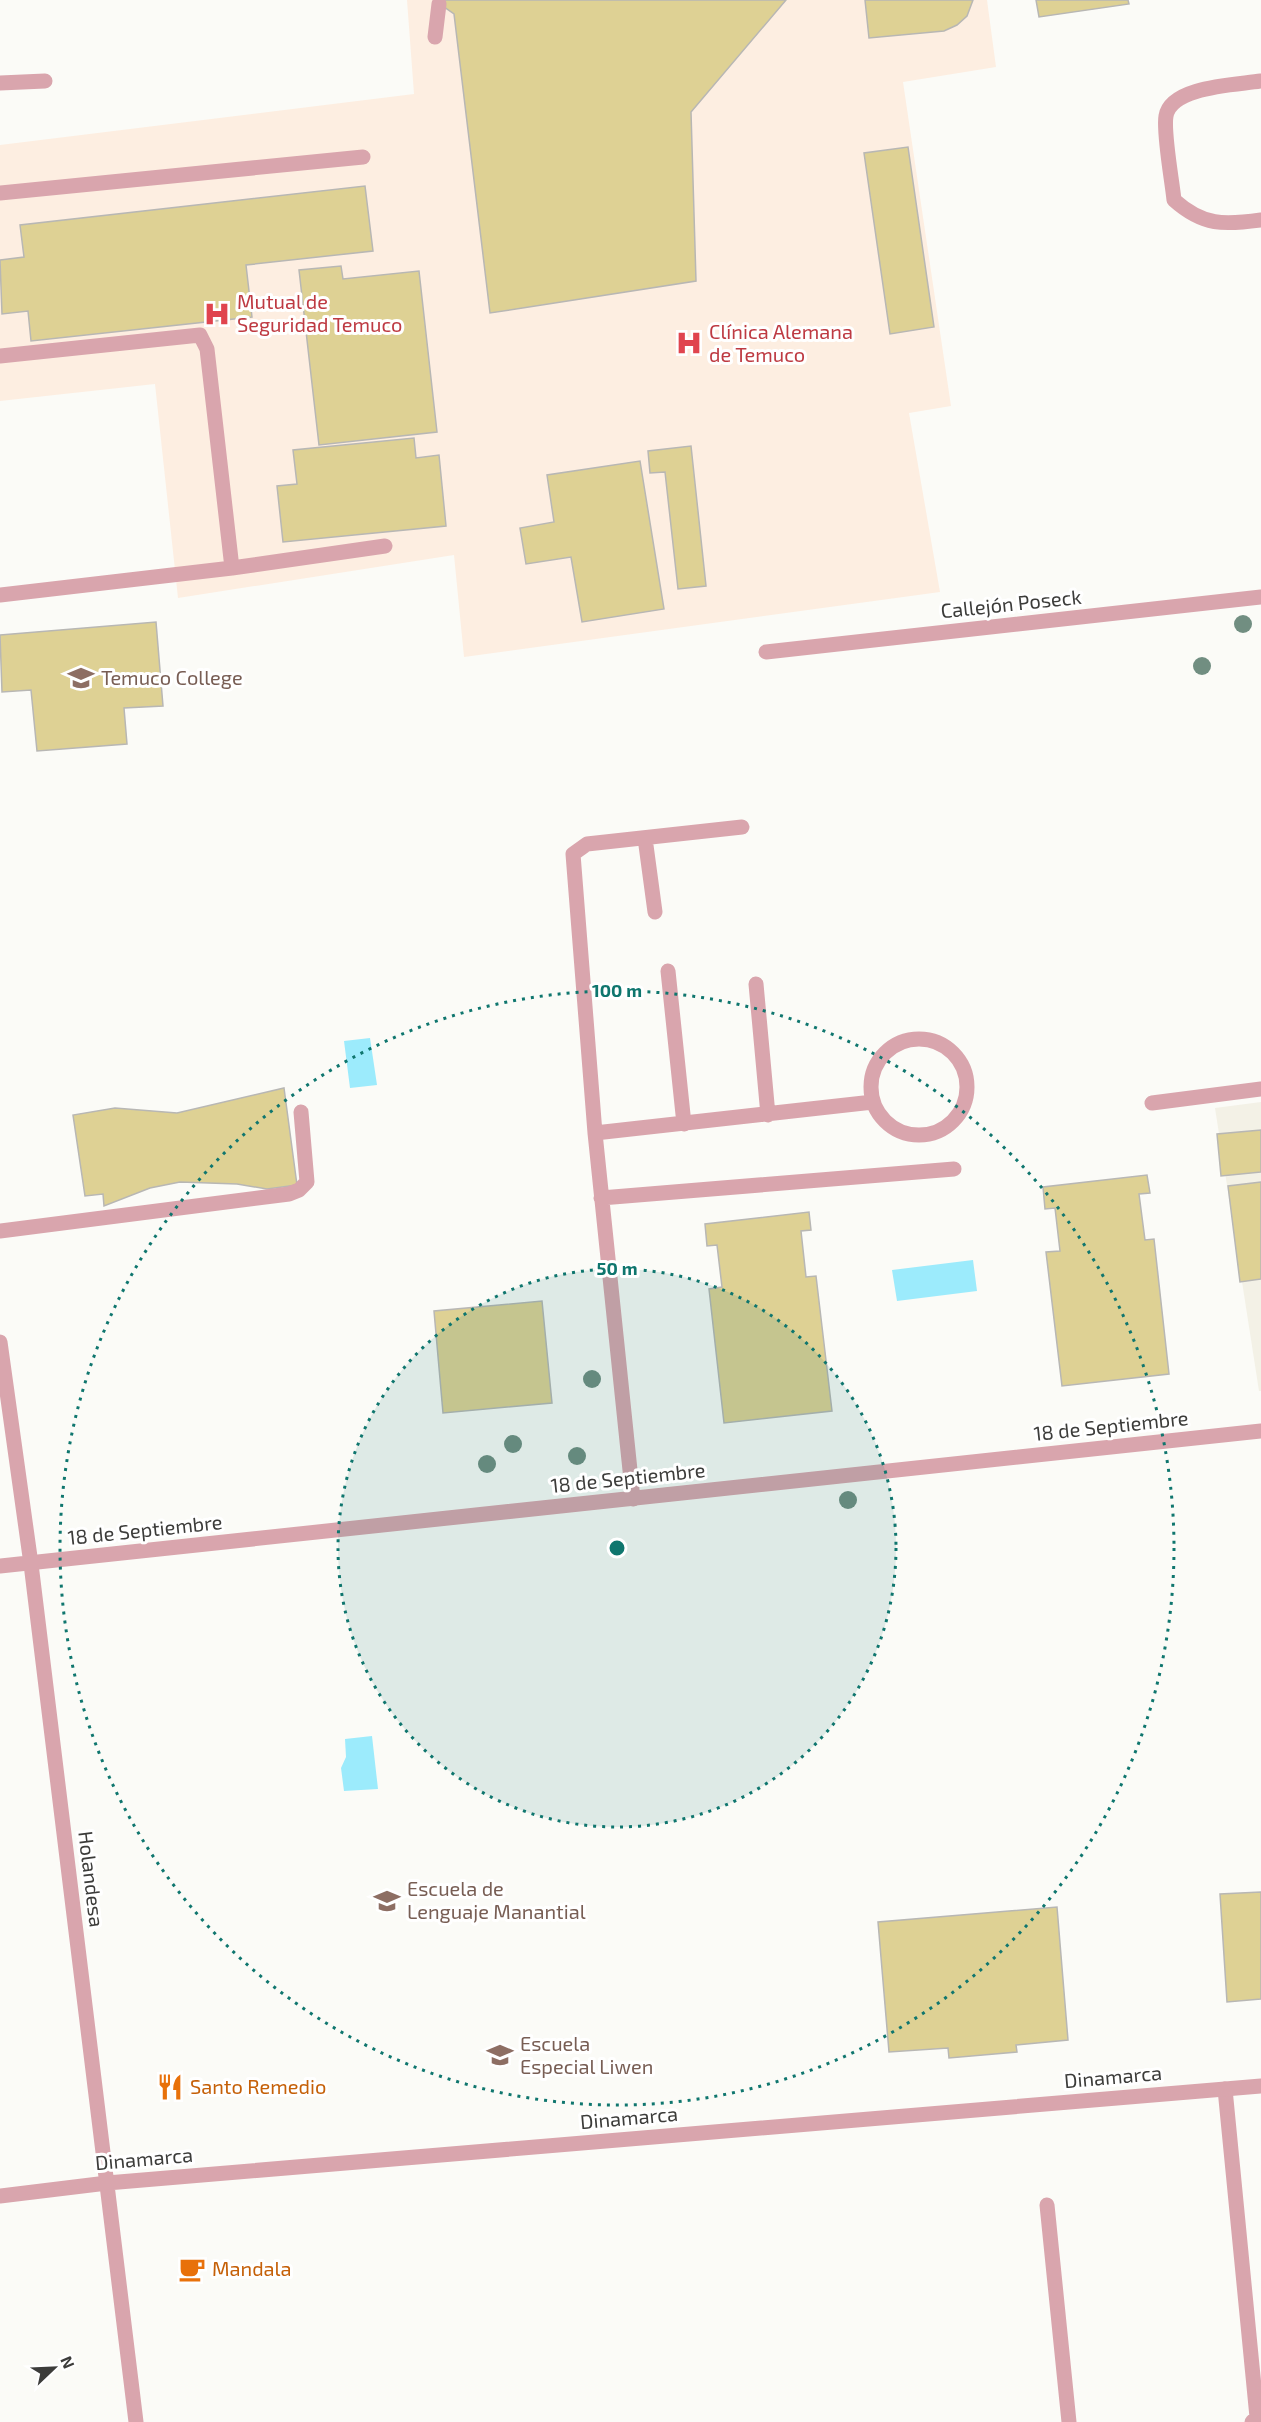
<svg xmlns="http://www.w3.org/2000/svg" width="1261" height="2422" font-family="'Exo 2',sans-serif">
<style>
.built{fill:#f3f1e6}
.medical{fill:#fdeee1}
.water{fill:#9cebfc}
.building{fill:#ded194;stroke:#b8b7b4;stroke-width:1.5}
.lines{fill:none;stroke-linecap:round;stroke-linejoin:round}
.service{stroke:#d9a5ad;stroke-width:15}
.minor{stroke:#d9a5ad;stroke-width:15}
.tree{fill:#718e81}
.ring{fill:none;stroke:#0f766e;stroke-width:3;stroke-dasharray:3 6}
.labels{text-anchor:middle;stroke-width:6;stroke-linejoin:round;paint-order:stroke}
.health-label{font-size:20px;fill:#be3a42;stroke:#fff;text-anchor:start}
.street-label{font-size:20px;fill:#3c3c3a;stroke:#fff}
.education-label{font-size:20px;fill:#785e54;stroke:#fff;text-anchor:start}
.food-label{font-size:20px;fill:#c56008;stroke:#fff;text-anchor:start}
.centre{fill:#0f766e;stroke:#fff;stroke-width:3}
.ring-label{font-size:18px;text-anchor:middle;font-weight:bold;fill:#0f766e;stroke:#fff;stroke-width:6;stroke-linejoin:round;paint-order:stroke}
</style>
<rect width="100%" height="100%" fill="#fbfbf7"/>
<path class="built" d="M1261,1102V1391H1259L1215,1108Z"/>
<path class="medical" d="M407,0H987L996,67L903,82L951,406L909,413L940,592L464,657L454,555L178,598L155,384L0,401V145L414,94Z"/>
<path class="water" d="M370,1038L377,1085L350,1088L344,1041Z
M973,1260L977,1291L897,1301L892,1270Z
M372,1736L378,1789L344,1791L341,1768L346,1757L345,1739Z"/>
<path class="building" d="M434,0H786L691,112L696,281L490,313L454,14Z
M865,0H973L967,16L957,25L944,31L869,38Z
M1036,0H1128L1129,4L1039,17Z
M908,147L934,327L890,334L864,153Z
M365,186L373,251L246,265L252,317L31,341L28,311L2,314L0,260L24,257L20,225Z
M341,266L343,279L419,271L437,432L319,445L299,270Z
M414,438L416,458L439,455L446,526L283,542L277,486L297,484L293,450Z
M691,446L706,586L678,589L665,472L650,473L648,451Z
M640,461L664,609L582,622L571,557L526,564L520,528L554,522L547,475Z
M156,622L163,706L124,708L127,744L37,751L31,690L2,692L0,635Z
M284,1088L297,1185L267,1189L237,1184L180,1182L150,1188L104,1206L103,1194L85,1196L73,1115L115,1108L177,1113Z
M1261,1130V1172L1221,1176L1217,1134Z
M1147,1175L1150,1193L1139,1194L1145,1240L1154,1239L1169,1374L1062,1386L1046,1252L1060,1251L1055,1208L1045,1209L1043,1187Z
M1261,1182V1279L1240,1282L1228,1186Z
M809,1212L811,1230L801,1231L806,1277L816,1276L832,1411L724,1423L709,1289L722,1287L717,1245L707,1246L705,1224Z
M542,1301L552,1403L443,1413L434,1311Z
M1261,1892V1999L1227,2002L1220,1894Z
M1057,1907L1068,2040L1016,2045L1017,2052L949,2058L948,2048L889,2052L878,1922Z"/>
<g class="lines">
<path class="service" d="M435,37L439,4
M1261,81C1237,85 1171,86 1166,116C1163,132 1172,180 1174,200C1203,226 1224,225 1261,220
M0,83L45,81
M0,193L363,157
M0,356L200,335L207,349L232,568
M0,595L232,568L385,546
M645,838L655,912
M668,971L684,1124
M756,984L768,1115
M871 1087a48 48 0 1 1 96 0a48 48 0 1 1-96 0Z
M595,1133L873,1102
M601,1198L954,1169
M0,1231L289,1194L299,1190L307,1182L301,1112
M633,1499L595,1133L573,854L587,844L742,827
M1225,2089L1257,2417L1252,2422
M1047,2205L1069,2422"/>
<path class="minor" d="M766,652L1261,597
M1152,1103L1261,1089
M0,1342L31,1564L136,2422
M0,1566L1261,1431
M0,2196L107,2183L1261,2086"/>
</g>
<g class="tree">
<circle cx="1243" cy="624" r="9"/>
<circle cx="1202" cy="666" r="9"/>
<circle cx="592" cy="1379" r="9"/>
<circle cx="513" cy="1444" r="9"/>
<circle cx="577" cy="1456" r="9"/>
<circle cx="487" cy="1464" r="9"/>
<circle cx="848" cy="1500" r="9"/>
</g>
<circle cx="617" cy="1548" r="279" fill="#0f766e" fill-opacity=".12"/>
<g class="ring">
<circle cx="617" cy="1548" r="279"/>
<circle cx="617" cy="1548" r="557"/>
</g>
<defs>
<g id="hospital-bare" transform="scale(2.07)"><path d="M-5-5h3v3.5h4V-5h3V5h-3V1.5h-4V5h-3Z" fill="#e0444e" stroke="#fff" stroke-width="2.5" paint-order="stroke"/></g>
<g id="school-bare" transform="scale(2.07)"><path d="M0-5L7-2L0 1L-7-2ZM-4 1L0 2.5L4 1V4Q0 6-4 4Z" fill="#8d6e63" stroke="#fff" stroke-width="2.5" paint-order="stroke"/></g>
<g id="restaurant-bare" transform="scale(2.07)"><path d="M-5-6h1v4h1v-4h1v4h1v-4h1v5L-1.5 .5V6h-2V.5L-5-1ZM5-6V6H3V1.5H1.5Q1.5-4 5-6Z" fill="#e8710a" stroke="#fff" stroke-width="2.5" paint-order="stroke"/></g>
<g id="cafe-bare" transform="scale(2.07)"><path d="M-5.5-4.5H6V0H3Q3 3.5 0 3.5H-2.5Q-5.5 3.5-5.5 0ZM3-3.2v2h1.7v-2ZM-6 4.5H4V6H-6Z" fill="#e8710a" stroke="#fff" stroke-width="2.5" paint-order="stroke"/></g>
</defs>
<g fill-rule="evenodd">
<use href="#hospital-bare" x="217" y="314"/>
<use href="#hospital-bare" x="689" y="343"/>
<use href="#school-bare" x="81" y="678"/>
<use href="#school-bare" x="387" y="1901"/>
<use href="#school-bare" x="500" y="2055"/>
<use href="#restaurant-bare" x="170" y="2087"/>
<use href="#cafe-bare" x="192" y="2269"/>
</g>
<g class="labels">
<g class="health-label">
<text x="237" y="309">Mutual de<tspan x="237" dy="23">Seguridad Temuco</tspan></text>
<text x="709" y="339">Clínica Alemana<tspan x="709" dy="23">de Temuco</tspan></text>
</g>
<g class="street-label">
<text transform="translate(1011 604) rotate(-6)" y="7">Callejón Poseck</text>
<text transform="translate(1111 1426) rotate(-6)" y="7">18 de Septiembre</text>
<text transform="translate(628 1478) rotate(-6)" y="7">18 de Septiembre</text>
<text transform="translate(145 1530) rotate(-6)" y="7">18 de Septiembre</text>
<text transform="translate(91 1879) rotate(83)" y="7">Holandesa</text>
<text transform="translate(1113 2077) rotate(-5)" y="7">Dinamarca</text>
<text transform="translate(629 2118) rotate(-5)" y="7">Dinamarca</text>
<text transform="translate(144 2159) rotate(-5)" y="7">Dinamarca</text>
</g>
<g class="education-label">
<text x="101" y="685">Temuco College</text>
<text x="407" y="1896">Escuela de<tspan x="407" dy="23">Lenguaje Manantial</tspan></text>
<text x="520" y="2051">Escuela<tspan x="520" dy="23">Especial Liwen</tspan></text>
</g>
<g class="food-label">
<text x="190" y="2094">Santo Remedio</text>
<text x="212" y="2276">Mandala</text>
</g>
</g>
<circle cx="617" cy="1548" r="9" class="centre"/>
<g class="ring-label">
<text x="617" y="997">100 m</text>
<text x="617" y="1275">50 m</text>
</g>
<g transform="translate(54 2368) rotate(67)" stroke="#ffffff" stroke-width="4.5" paint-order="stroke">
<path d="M0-4.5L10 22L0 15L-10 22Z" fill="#3c3c3a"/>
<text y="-9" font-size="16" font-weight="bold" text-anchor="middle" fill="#3c3c3a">N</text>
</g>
</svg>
